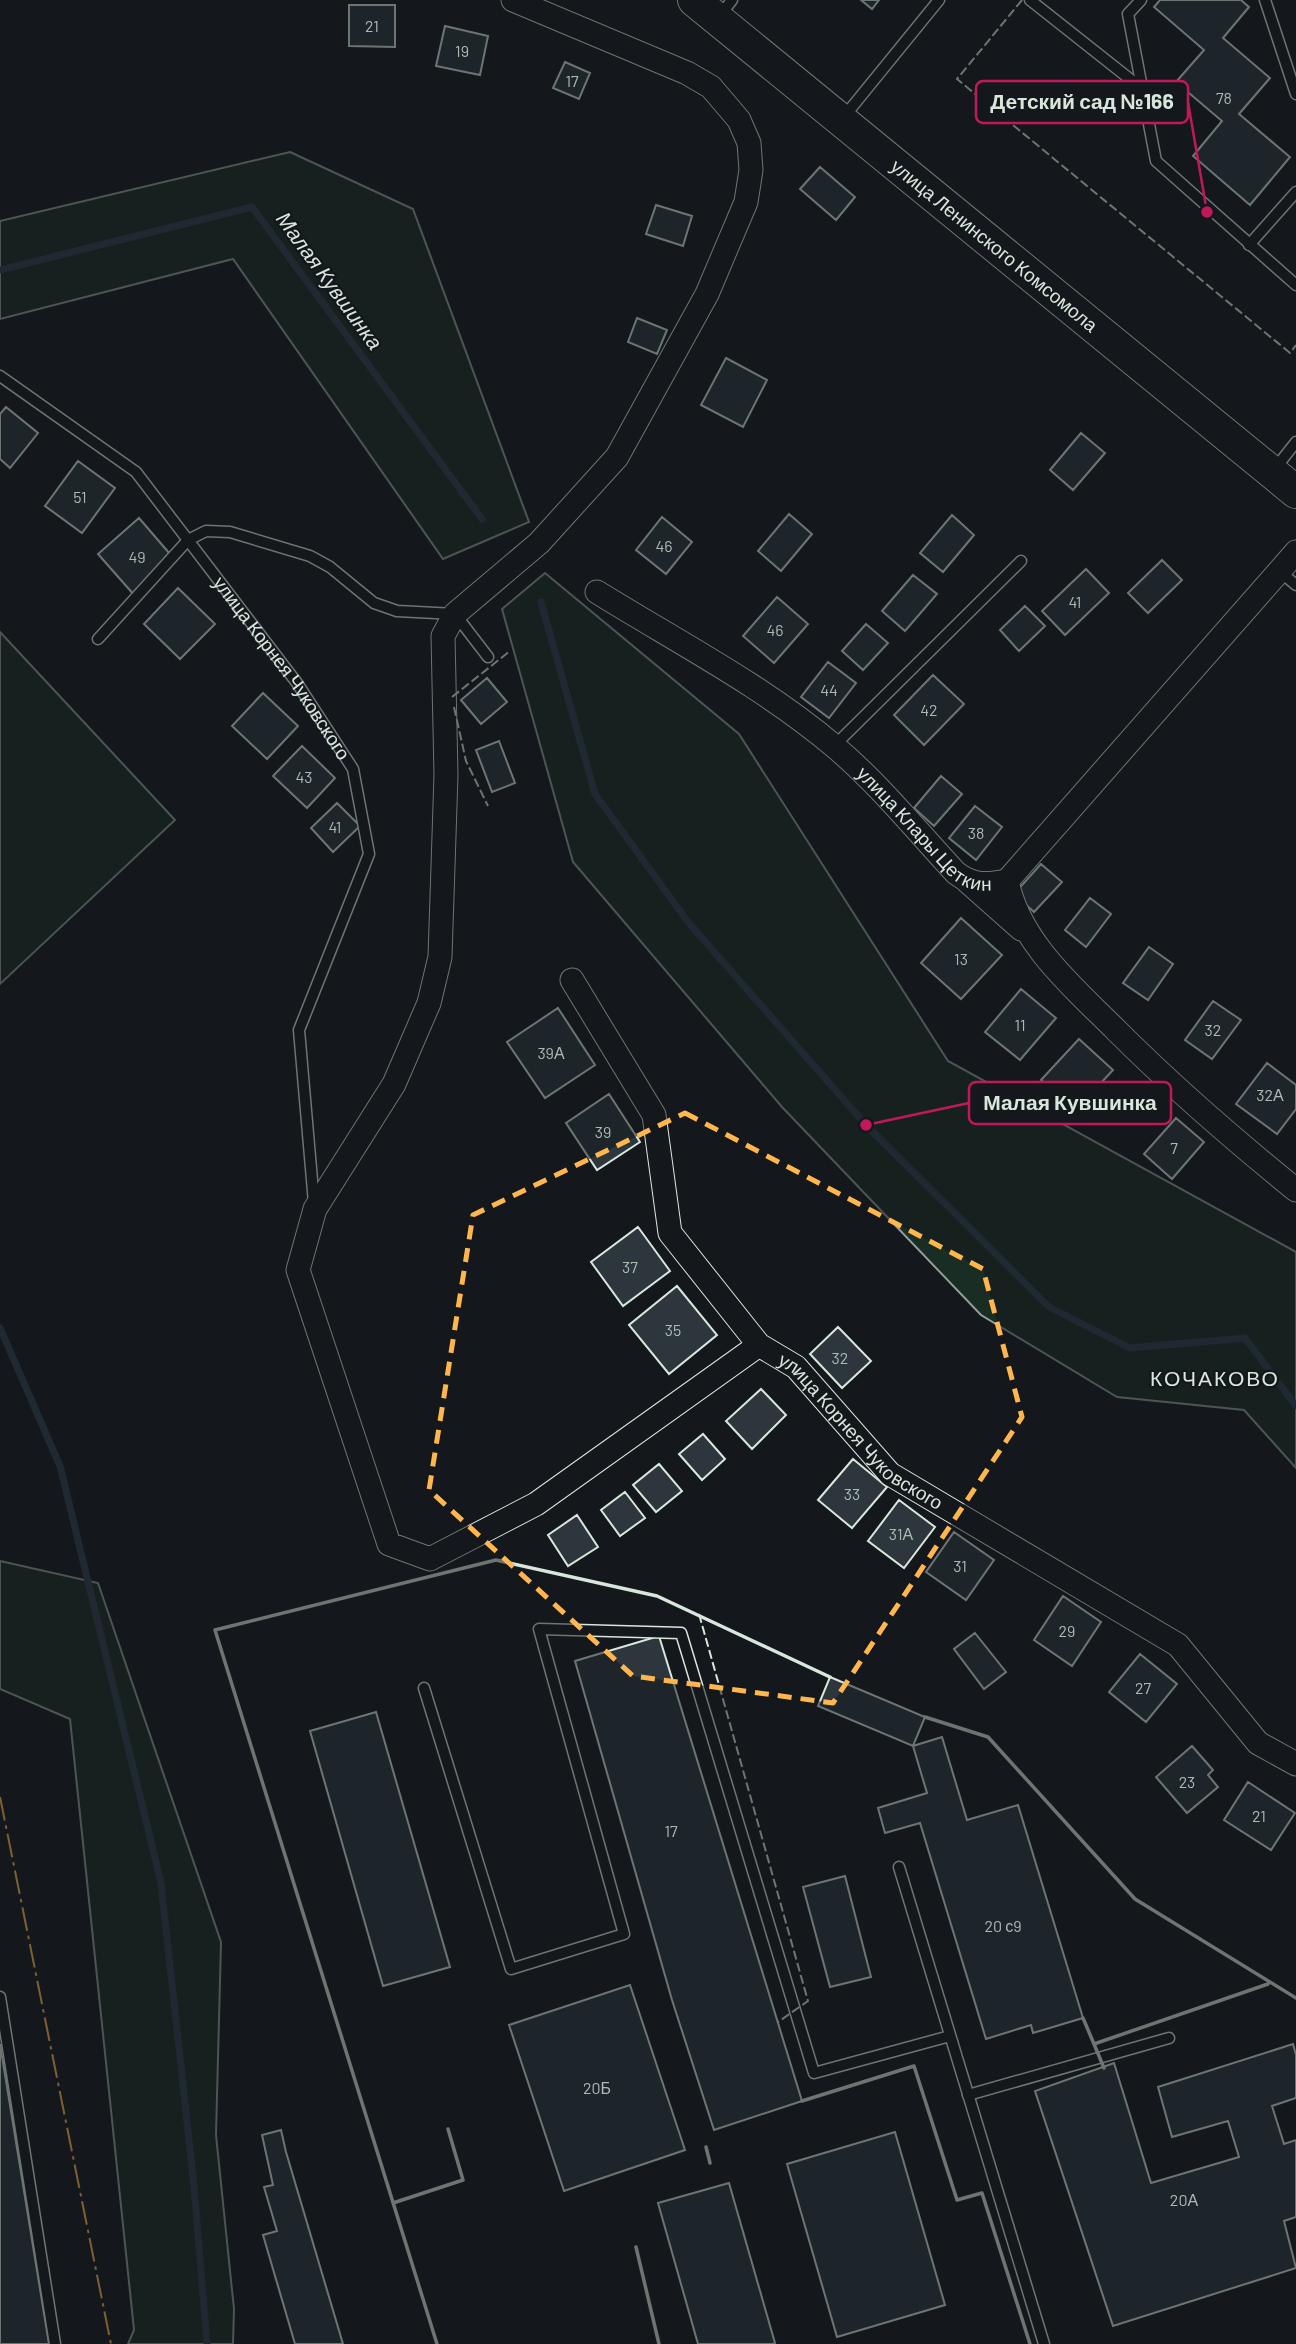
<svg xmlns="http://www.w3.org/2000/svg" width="1296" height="2344" font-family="Barlow,sans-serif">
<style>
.green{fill:#1a2d24;stroke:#939e99;stroke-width:2}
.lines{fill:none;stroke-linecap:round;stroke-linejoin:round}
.stream{stroke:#2f3f4d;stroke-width:7}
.building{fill:#2c363c;stroke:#d8e6dc;stroke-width:2}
.lane-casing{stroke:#d8e6dc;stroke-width:13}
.street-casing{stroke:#d8e6dc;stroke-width:25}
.secondary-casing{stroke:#d8e6dc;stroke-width:34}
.lane{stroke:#14181c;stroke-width:10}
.street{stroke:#14181c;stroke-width:23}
.secondary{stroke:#14181c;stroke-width:32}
.fence{stroke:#d8e6dc;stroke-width:2;stroke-dasharray:9 3.5;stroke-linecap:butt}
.wall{stroke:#d8e6dc;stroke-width:3.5}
.power{stroke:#ffb74d;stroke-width:2;stroke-dasharray:24 5 3.5 5;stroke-linecap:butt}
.marked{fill:none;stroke:#ffb74d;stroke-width:5;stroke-dasharray:14 9;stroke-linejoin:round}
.labels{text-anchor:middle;stroke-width:5;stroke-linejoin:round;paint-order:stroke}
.number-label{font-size:16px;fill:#adbab4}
.street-label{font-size:19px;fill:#d8e6dc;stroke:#14181c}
.water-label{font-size:21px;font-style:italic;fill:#d8e6dc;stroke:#14181c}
.neighbourhood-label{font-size:21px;letter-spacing:2px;fill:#d8e6dc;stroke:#14181c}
.leader{fill:none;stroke:#c2185b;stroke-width:2.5}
.callout-dot{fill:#c2185b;stroke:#14181c;stroke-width:2.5}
.callout{fill:#14181c;stroke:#c2185b;stroke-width:2.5}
.callout-label{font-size:21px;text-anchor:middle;font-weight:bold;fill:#d8e6dc}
</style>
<rect width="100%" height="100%" fill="#14181c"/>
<path class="green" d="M290,152L413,209L529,522L443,559L233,259L0,319V221Z
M545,573L739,734L948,1061L1296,1252V1468L1244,1410L1117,1397L981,1315L782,1107L573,862L502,609Z
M0,632L175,820L0,984Z
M0,1561L98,1583L221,1942L216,2135L234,2309L233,2344H128L134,2330L70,1719L0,1689Z"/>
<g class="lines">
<path class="stream" d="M0,270L252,207L482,519
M541,602L595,794L688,922L866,1125L1049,1307L1130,1348L1245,1338L1296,1406
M0,1328L60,1466L161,1883L194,2186L207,2344"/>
</g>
<path class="building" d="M861,0H879L872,9Z
M1160,0H1241L1249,7L1223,38L1270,78L1239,114L1290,157L1250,205L1193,156L1222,121L1176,82L1204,50L1154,7Z
M349,5H395V47L349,46Z
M445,26L488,36L480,75L436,66Z
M565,62L590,73L579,99L553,88Z
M820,167L855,197L836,220L800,189Z
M656,205L692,216L683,246L646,234Z
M637,318L667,330L657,354L628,342Z
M726,358L767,380L743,427L701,405Z
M6,407L38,433L10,468L0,459V414Z
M1081,433L1105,453L1073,490L1050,470Z
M78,461L115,488L82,533L45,506Z
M789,514L812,534L781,571L758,551Z
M952,515L974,535L943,572L920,553Z
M662,517L692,542L666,574L636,550Z
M139,518L176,561L135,596L98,554Z
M1162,560L1182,580L1148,613L1128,593Z
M1086,569L1109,593L1065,635L1042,611Z
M913,575L937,594L905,631L882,611Z
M178,588L215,624L180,659L144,624Z
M777,597L808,624L774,663L743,636Z
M1025,606L1045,626L1019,651L1000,630Z
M866,624L888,643L863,670L842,651Z
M828,662L856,683L829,718L801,697Z
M933,675L964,704L924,745L894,715Z
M487,678L507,702L481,724L461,700Z
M263,693L298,726L267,759L232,726Z
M499,741L515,783L492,792L476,750Z
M302,746L335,778L307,808L273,776Z
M941,776L962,794L934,826L914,808Z
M337,803L360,826L333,852L311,828Z
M975,806L1002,827L976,860L949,838Z
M1041,864L1062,882L1034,912L1014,894Z
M1090,898L1111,914L1086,947L1065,930Z
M961,918L1002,955L961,999L921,963Z
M1149,947L1173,964L1148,1000L1123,983Z
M1021,989L1056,1018L1020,1060L985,1032Z
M1213,1001L1241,1020L1212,1059L1185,1040Z
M558,1008L595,1065L545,1098L507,1042Z
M1079,1039L1113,1070L1075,1111L1041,1080Z
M1267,1063L1296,1085V1109L1277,1134L1236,1104Z
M609,1094L640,1142L597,1170L566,1123Z
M1176,1118L1204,1142L1172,1179L1144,1154Z
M638,1227L670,1271L623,1306L591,1262Z
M677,1286L717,1335L669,1374L629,1325Z
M838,1327L871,1361L842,1388L810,1354Z
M761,1389L786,1415L752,1449L726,1421Z
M703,1434L725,1459L702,1480L679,1454Z
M853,1459L887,1487L852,1528L818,1500Z
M659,1464L682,1491L656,1512L633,1485Z
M625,1492L645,1518L620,1536L601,1510Z
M899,1500L935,1527L904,1568L868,1541Z
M577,1515L598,1547L568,1566L548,1535Z
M954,1532L994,1560L966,1600L926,1572Z
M1063,1596L1101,1622L1072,1666L1034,1640Z
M975,1633L1006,1672L984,1689L954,1649Z
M659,1636L802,2101L714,2130L672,2000L575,1661Z
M1140,1654L1177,1684L1146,1722L1109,1692Z
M830,1677L925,1717L913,1746L818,1706Z
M376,1712L450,1967L383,1986L310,1731Z
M942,1737L967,1820L1018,1805L1083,2018L1033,2033L1031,2025L986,2039L920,1823L885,1833L878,1808L927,1793L913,1746Z
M1192,1746L1213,1770L1208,1775L1218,1787L1187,1813L1156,1777Z
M1248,1782L1295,1813L1271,1850L1224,1820Z
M845,1876L871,1977L830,1987L803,1887Z
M630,1985L685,2150L564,2191L509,2025Z
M0,2044L49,2344H0Z
M1293,2044L1296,2055V2098L1272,2106L1284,2144L1296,2140V2217L1284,2221L1296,2268L1113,2326L1035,2091L1114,2063L1151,2183L1239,2157L1228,2121L1172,2137L1158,2087Z
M281,2130L286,2152L343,2344H295L263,2235L277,2231L264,2187L273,2185L262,2135Z
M895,2132L945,2305L837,2337L787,2164Z
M729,2183L775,2343L773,2344H698L658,2203Z"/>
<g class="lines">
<g class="lane-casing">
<g id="lane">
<path d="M1030,0L1145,91"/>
<path d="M1141,0L1128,14L1156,161L1296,285"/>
<path d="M1265,0L1296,94"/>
<path d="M719,17L732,0"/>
<path d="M843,118L939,0"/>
<path d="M1249,245L1296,192"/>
<path id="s1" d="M0,376L136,472L297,683L353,769L369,854L299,1030L314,1203"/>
<path d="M1274,470L1296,442"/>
<path d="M1279,571L1296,585"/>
<path d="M98,639L188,540L206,531L230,532L310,556L330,567L374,603L397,611L455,614L488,657"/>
<path d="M834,746L1021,561"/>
<path d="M424,1688L511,1969L624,1934L539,1629L681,1633L814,2073L950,2036"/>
<path d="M899,1867L1044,2344"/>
<path d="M0,1997L55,2344"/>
<path d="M968,2095L1169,2038"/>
</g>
</g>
<g class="street-casing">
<g id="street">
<path d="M513,0L687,73L711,87L739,120L749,143L751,170L746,202L707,294L617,457L539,543L455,614L443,636L446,775L440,957L429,1003L394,1084L315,1209L298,1270L389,1544L430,1559L536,1504L759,1345"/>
<path id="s2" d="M597,592C676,641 763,686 834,746C879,784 916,830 956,873C973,886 986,885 1007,881"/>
<path d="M1007,881L1296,552"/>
<path d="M1007,881C1019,942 1074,988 1116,1030C1173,1087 1233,1139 1296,1190"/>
<path d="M968,882L1021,929"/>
<path id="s3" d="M572,980L654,1115L670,1233L759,1345L796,1367L890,1474L1178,1645L1258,1743L1296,1764"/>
</g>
</g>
<g class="secondary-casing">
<g id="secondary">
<path id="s4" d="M694,0L1296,492"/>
</g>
</g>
<use href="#lane" class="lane"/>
<use href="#street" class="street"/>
<use href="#secondary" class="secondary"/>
<path class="fence" d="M1022,0L957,79L1290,353L1296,345
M452,697L510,651
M454,707L466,761L488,806
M699,1614L808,2001L778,2022"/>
<path class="wall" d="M925,1717L988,1737L1135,1899L1296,1998
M1083,2018L1094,2044
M1104,2068L1094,2044L1268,1984
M802,2101L914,2066L957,2200L982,2193L1030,2344
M706,2147L710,2163
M393,2203L463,2180L448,2129
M636,2247L659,2344
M437,2344L215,1630L496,1560L657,1596L830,1677"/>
<path class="power" d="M0,1797L111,2344"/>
</g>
<path d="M0 0H1296V2344H0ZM685,1113L983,1269L1022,1417L833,1703L633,1676L429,1490L473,1215Z" fill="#14181c" fill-opacity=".55" fill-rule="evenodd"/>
<path class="marked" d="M685,1113L983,1269L1022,1417L833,1703L633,1676L429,1490L473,1215Z"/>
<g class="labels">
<g class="number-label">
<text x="372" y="32">21</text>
<text x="462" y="57">19</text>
<text x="572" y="87">17</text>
<text x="1224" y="104">78</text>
<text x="80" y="503">51</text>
<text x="664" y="552">46</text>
<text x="137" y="563">49</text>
<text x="1075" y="608">41</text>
<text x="775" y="636">46</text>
<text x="829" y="696">44</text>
<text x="929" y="716">42</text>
<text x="304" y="783">43</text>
<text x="335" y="833">41</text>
<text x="976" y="839">38</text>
<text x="961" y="965">13</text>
<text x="1020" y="1031">11</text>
<text x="1213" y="1036">32</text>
<text x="551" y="1059">39А</text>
<text x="1270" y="1101">32А</text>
<text x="603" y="1138">39</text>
<text x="1174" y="1154">7</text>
<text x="630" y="1273">37</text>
<text x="673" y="1336">35</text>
<text x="840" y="1364">32</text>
<text x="852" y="1500">33</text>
<text x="901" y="1540">31А</text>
<text x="960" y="1572">31</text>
<text x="1067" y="1637">29</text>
<text x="1143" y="1694">27</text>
<text x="1187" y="1788">23</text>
<text x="1259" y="1822">21</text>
<text x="671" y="1837">17</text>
<text x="1003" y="1932">20 с9</text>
<text x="597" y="2094">20Б</text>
<text x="1184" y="2206">20А</text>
</g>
<g class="street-label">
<text dy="7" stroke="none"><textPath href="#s4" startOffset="388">улица Ленинского Комсомола</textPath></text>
<text dy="7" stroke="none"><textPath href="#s1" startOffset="411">улица Корнея Чуковского</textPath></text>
<text dy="7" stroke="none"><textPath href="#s2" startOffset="408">улица Клары Цеткин</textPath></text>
<text dy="7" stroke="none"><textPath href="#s3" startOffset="555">улица Корнея Чуковского</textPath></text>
</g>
<g class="water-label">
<text transform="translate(329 281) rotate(54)" y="7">Малая Кувшинка</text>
</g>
<g class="neighbourhood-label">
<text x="1215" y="1386">КОЧАКОВО</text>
</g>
</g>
<path class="leader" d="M1207 212L1188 102M866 1125L969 1103"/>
<g class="callout-dot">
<circle cx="1207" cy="212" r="7"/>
<circle cx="866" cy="1125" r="7"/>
</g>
<g class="callout">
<rect x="976" y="81" width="212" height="42" rx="7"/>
<rect x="969" y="1082" width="202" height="42" rx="7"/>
</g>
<g class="callout-label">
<text x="1082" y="109">Детский сад №166</text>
<text x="1070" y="1110">Малая Кувшинка</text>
</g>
</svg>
